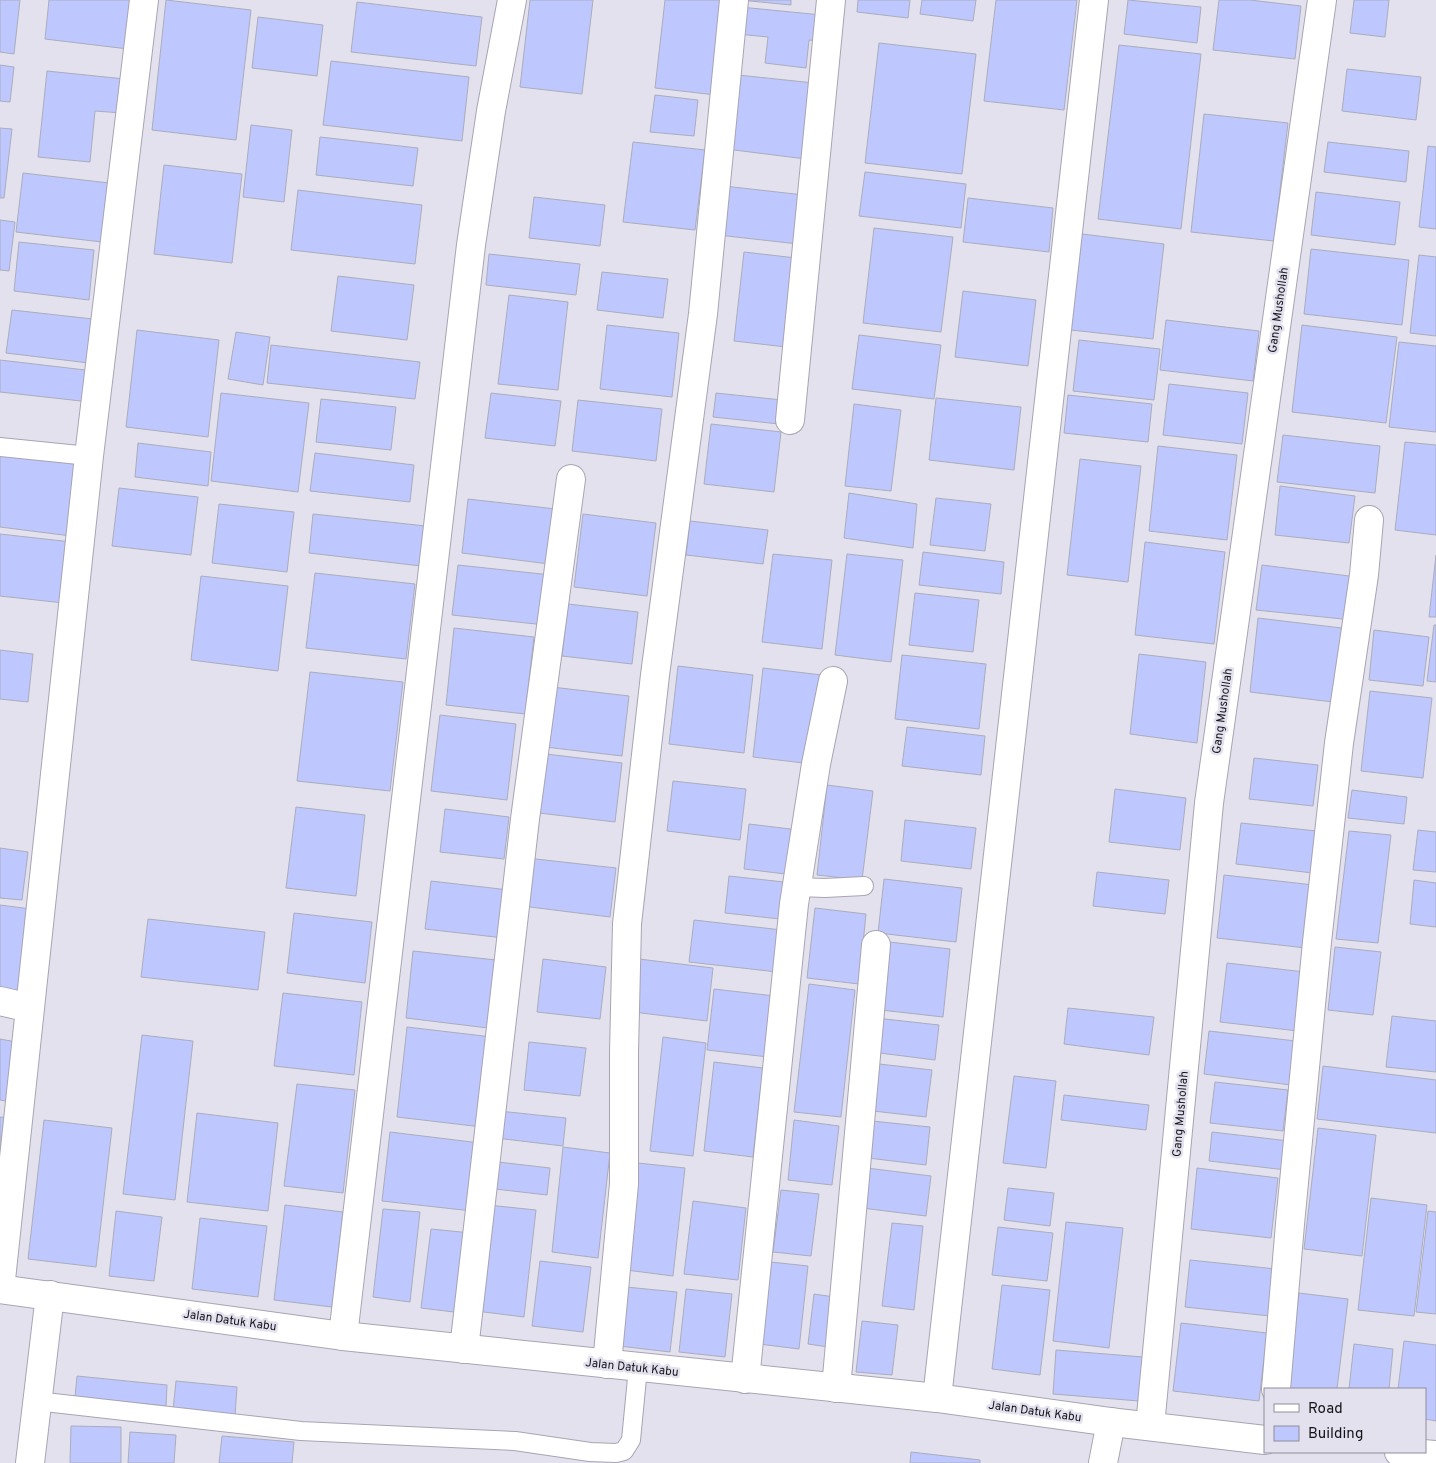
<svg xmlns="http://www.w3.org/2000/svg" width="1436" height="1463" font-family="Overpass,sans-serif">
<style>
.building{fill:#bec7fe;stroke:#aaadbb}
.lines{fill:none;stroke-linecap:round;stroke-linejoin:round}
.lane-casing{stroke:#a8a4b2;stroke-width:20}
.street-casing{stroke:#a8a4b2;stroke-width:30}
.secondary-casing{stroke:#a8a4b2;stroke-width:30}
.lane{stroke:#fff;stroke-width:18}
.street{stroke:#fff;stroke-width:28}
.secondary{stroke:#fff;stroke-width:28}
.labels{text-anchor:middle;stroke-width:5;stroke-linejoin:round;paint-order:stroke}
.street-label{font-size:12px;fill:#131217;stroke:#e4e1ef}
</style>
<rect width="100%" height="100%" fill="#e4e1ef"/>
<path class="building" d="M0,0H20L14,54L0,52Z
M49,0H134L128,49L45,39Z
M166,0L251,10L236,140L152,130Z
M530,0H593L582,94L520,87Z
M665,0H727L716,95L655,88Z
M740,0H791V5Z
M858,0H910L908,18L857,12Z
M922,0H976L973,21L920,14Z
M996,0H1077L1064,110L984,101Z
M1128,0L1201,7L1197,43L1124,34Z
M1219,0H1250L1301,6L1295,59L1213,50Z
M1354,0H1389L1385,37L1350,33Z
M357,2L482,17L476,66L351,52Z
M740,7L822,15L819,41L809,40L806,68L765,63L768,37L737,34Z
M258,17L323,25L317,76L252,68Z
M879,43L976,54L962,174L865,163Z
M1119,45L1201,54L1181,229L1098,219Z
M331,61L469,77L462,141L323,125Z
M0,65L14,67L10,102L0,101Z
M1347,69L1421,77L1416,120L1342,111Z
M47,71L125,79L122,113L95,111L90,162L38,157Z
M738,75L814,83L806,159L726,149Z
M655,95L698,100L694,136L650,132Z
M1204,114L1288,123L1274,241L1191,232Z
M251,125L292,130L284,202L243,197Z
M0,128L12,129L4,198H0Z
M320,137L418,148L413,186L316,175Z
M633,142L705,150L695,230L623,222Z
M1328,142L1409,151L1406,182L1324,172Z
M1428,146L1436,147V229L1419,227Z
M164,165L242,174L232,263L154,254Z
M865,172L966,184L961,228L859,216Z
M23,173L109,183L102,242L16,232Z
M724,186L804,195L798,244L718,235Z
M298,190L422,205L415,264L291,250Z
M1316,192L1400,202L1395,245L1311,235Z
M534,197L605,205L600,246L529,238Z
M968,198L1053,208L1049,252L963,242Z
M0,220L15,222L9,271L0,270Z
M874,228L953,237L941,332L863,323Z
M1082,234L1164,244L1153,339L1071,330Z
M19,242L94,250L89,300L14,291Z
M1311,249L1409,260L1402,325L1304,314Z
M744,252L805,259L795,348L734,341Z
M489,254L580,264L576,295L486,285Z
M1419,255L1436,257V336L1410,333Z
M602,272L668,279L663,318L597,310Z
M338,276L414,285L407,340L331,331Z
M963,291L1036,300L1028,366L955,357Z
M509,295L568,302L558,390L498,384Z
M12,310L102,320L97,364L6,353Z
M1166,320L1259,331L1253,381L1160,370Z
M607,325L679,333L672,397L600,389Z
M1302,325L1397,337L1386,423L1292,412Z
M137,330L219,340L208,437L126,427Z
M236,332L270,337L263,385L228,379Z
M859,335L941,345L934,399L852,389Z
M1079,340L1160,349L1154,400L1073,391Z
M1399,342L1436,346V432L1389,427Z
M271,345L420,362L415,399L267,383Z
M0,360L94,371L90,402L0,392Z
M1169,384L1248,393L1242,444L1163,435Z
M221,393L309,403L298,492L211,481Z
M491,393L561,401L555,446L485,438Z
M716,393L782,400L779,424L713,417Z
M1068,395L1152,404L1148,442L1064,433Z
M936,398L1021,407L1014,470L929,460Z
M321,399L396,407L391,450L316,442Z
M578,400L662,409L656,461L572,451Z
M854,404L901,410L891,491L845,486Z
M711,424L781,432L774,492L704,484Z
M1283,435L1380,446L1375,493L1277,482Z
M1405,442L1436,445V535L1395,530Z
M138,443L211,452L208,486L135,477Z
M1158,446L1237,455L1227,540L1149,531Z
M0,449L81,460L71,536L0,527Z
M315,453L414,465L410,502L310,491Z
M1080,459L1141,466L1128,582L1067,575Z
M1280,486L1355,496L1349,543L1275,535Z
M119,488L198,497L191,555L112,546Z
M849,493L917,504L913,548L844,538Z
M936,498L991,504L985,551L930,545Z
M468,499L556,509L549,564L462,553Z
M219,504L294,512L287,572L212,563Z
M313,514L426,526L421,566L309,553Z
M583,514L656,523L647,596L574,587Z
M690,521L768,530L763,564L686,555Z
M0,534L72,542L64,603L0,596Z
M1145,542L1225,552L1214,644L1135,635Z
M923,552L1004,562L1001,594L919,585Z
M773,554L832,560L822,649L762,642Z
M847,554L903,560L891,662L835,655Z
M1436,555V617H1429Z
M458,565L551,575L545,625L452,615Z
M1262,565L1357,577L1352,620L1256,610Z
M315,573L415,584L406,659L306,648Z
M201,576L288,586L278,671L191,660Z
M915,593L979,600L973,652L909,645Z
M568,604L638,612L632,664L562,656Z
M1258,618L1350,629L1341,703L1250,692Z
M1434,625H1436V682L1427,681Z
M454,628L534,637L525,714L446,705Z
M1374,630L1429,637L1423,686L1369,680Z
M0,650L33,654L28,702L0,699Z
M1139,654L1206,662L1197,743L1130,734Z
M902,655L986,664L979,729L895,719Z
M678,666L753,675L744,753L669,744Z
M763,668L822,675L812,764L753,757Z
M310,672L403,682L390,791L297,781Z
M552,687L629,696L622,756L545,747Z
M1370,691L1432,698L1423,778L1361,771Z
M440,715L516,724L507,800L431,791Z
M907,727L985,736L981,775L902,766Z
M546,754L622,763L615,822L539,813Z
M1254,758L1318,765L1313,806L1249,799Z
M673,781L746,789L740,840L667,831Z
M827,785L873,791L862,880L817,875Z
M1115,789L1186,798L1180,850L1109,842Z
M1352,790L1407,797L1404,824L1348,818Z
M296,807L365,815L356,896L286,888Z
M445,809L509,817L504,859L440,852Z
M905,820L976,828L971,869L901,861Z
M1241,823L1326,832L1321,874L1236,864Z
M749,824L799,830L794,875L744,869Z
M1418,830L1436,832V872L1413,870Z
M1349,831L1391,835L1378,943L1336,939Z
M0,848L28,852L22,900L0,898Z
M527,858L616,868L610,917L522,906Z
M1097,872L1169,880L1165,914L1093,906Z
M1224,875L1314,885L1306,948L1217,938Z
M729,876L784,882L780,919L725,913Z
M884,879L962,888L956,942L878,933Z
M1414,880L1436,883V927L1410,924Z
M431,881L509,890L504,938L425,929Z
M0,905L31,909L21,993L0,990Z
M815,908L866,914L859,984L807,978Z
M294,913L372,922L365,983L287,973Z
M148,919L265,932L258,990L141,977Z
M694,920L782,930L777,972L689,962Z
M881,941L950,949L943,1017L872,1009Z
M1335,947L1381,952L1373,1015L1328,1010Z
M413,951L496,960L488,1028L406,1018Z
M543,959L606,967L600,1019L537,1012Z
M639,959L713,968L707,1021L633,1012Z
M1227,963L1305,972L1298,1031L1220,1022Z
M809,984L855,990L841,1117L794,1112Z
M714,989L775,996L768,1057L707,1050Z
M283,993L362,1002L354,1075L274,1066Z
M1068,1008L1154,1017L1149,1055L1064,1044Z
M1392,1016L1436,1021V1072L1386,1067Z
M876,1018L939,1025L935,1060L872,1052Z
M407,1027L492,1037L482,1127L397,1117Z
M1209,1031L1296,1041L1291,1085L1204,1074Z
M142,1035L193,1041L175,1200L123,1194Z
M663,1037L706,1043L693,1156L650,1151Z
M0,1039L22,1043L11,1102L0,1100Z
M529,1042L586,1048L580,1096L524,1090Z
M714,1062L763,1068L753,1157L704,1151Z
M879,1064L932,1070L926,1117L873,1111Z
M1323,1066L1436,1080V1133L1317,1119Z
M1014,1076L1056,1081L1046,1168L1003,1163Z
M1215,1082L1288,1090L1283,1131L1210,1123Z
M297,1084L355,1090L343,1193L284,1186Z
M1064,1095L1149,1105L1146,1130L1061,1120Z
M499,1111L566,1118L563,1146L496,1138Z
M197,1113L278,1123L268,1211L187,1202Z
M0,1117L10,1118L0,1177Z
M44,1120L112,1128L96,1267L28,1259Z
M794,1120L839,1126L832,1185L788,1180Z
M872,1121L930,1127L926,1165L868,1158Z
M1318,1128L1376,1135L1362,1256L1304,1249Z
M390,1132L480,1143L472,1211L382,1201Z
M1212,1132L1289,1141L1286,1170L1209,1161Z
M563,1147L610,1153L598,1258L552,1252Z
M498,1162L550,1168L547,1195L495,1189Z
M638,1163L685,1168L673,1276L626,1270Z
M867,1168L931,1176L926,1216L862,1208Z
M1197,1168L1278,1178L1271,1238L1191,1229Z
M1008,1188L1054,1193L1050,1226L1004,1220Z
M781,1190L819,1194L811,1256L773,1252Z
M1371,1198L1427,1205L1414,1316L1358,1310Z
M693,1201L746,1208L738,1280L684,1274Z
M285,1205L343,1212L332,1307L274,1300Z
M488,1205L536,1210L524,1317L476,1311Z
M383,1209L420,1212L410,1302L373,1297Z
M116,1211L162,1217L154,1281L109,1276Z
M1428,1211L1436,1212V1314L1416,1312Z
M200,1218L267,1226L258,1297L192,1289Z
M1066,1222L1123,1228L1109,1348L1053,1341Z
M892,1223L923,1226L914,1310L882,1306Z
M998,1227L1053,1233L1047,1281L992,1275Z
M431,1229L471,1233L462,1313L421,1308Z
M1190,1260L1276,1269L1270,1316L1185,1307Z
M540,1261L591,1267L583,1332L532,1326Z
M761,1261L808,1266L799,1349L751,1343Z
M1002,1285L1050,1290L1040,1375L992,1369Z
M626,1287L677,1292L670,1352L619,1346Z
M686,1289L732,1294L725,1357L679,1352Z
M1299,1293L1348,1299L1337,1389H1288Z
M814,1294L841,1298L835,1348L808,1344Z
M862,1321L898,1325L892,1375L856,1372Z
M1181,1323L1267,1333L1259,1401L1173,1391Z
M1404,1341L1436,1345V1421L1425,1419V1389H1398Z
M1354,1344L1393,1349L1389,1389H1349Z
M1056,1350L1143,1357L1139,1401L1053,1394Z
M77,1376L167,1385L166,1406L75,1397Z
M176,1381L237,1387L235,1416L173,1410Z
M71,1426L121,1427V1463H70Z
M130,1432L176,1435L174,1463H128Z
M222,1436L294,1442L292,1463H219Z
M911,1452L980,1460V1463H910Z"/>
<g class="lines">
<g class="lane-casing">
<path id="lane" d="M0,447L89,456
M797,887L825,888L864,886
M36,1401L301,1431L515,1441L590,1452L616,1453L624,1451L631,1440L638,1368"/>
</g>
<g class="street-casing">
<path id="street" d="M790,420L831,0
M0,1001L30,1008
M0,1289L89,456L144,0
M343,1336L471,245L491,111L512,0
M464,1349L525,819L571,479
M607,1364L624,1184V1053L627,924L655,675L703,314L734,0
M745,1379L794,904L816,764L833,681
M836,1388L876,945
M1276,1389L1290,1224L1317,942L1339,743L1364,575L1369,520
M937,1398L1094,0
M1150,1426L1209,803L1322,0
M30,1463L50,1295
M1103,1463L1111,1422"/>
</g>
<g class="secondary-casing">
<path id="secondary" d="M0,1289L343,1336L937,1398L1111,1422L1265,1440
M1399,1452L1436,1455"/>
</g>
<use href="#lane" class="lane"/>
<use href="#street" class="street"/>
<use href="#secondary" class="secondary"/>
</g>
<g class="labels">
<g class="street-label">
<text transform="translate(1278 310) rotate(-82)" y="4">Gang Mushollah</text>
<text transform="translate(1222 711) rotate(-82)" y="4">Gang Mushollah</text>
<text transform="translate(1180 1114) rotate(-85)" y="4">Gang Mushollah</text>
<text transform="translate(230 1320) rotate(8)" y="4">Jalan Datuk Kabu</text>
<text transform="translate(632 1367) rotate(6)" y="4">Jalan Datuk Kabu</text>
<text transform="translate(1035 1411) rotate(8)" y="4">Jalan Datuk Kabu</text>
</g>
</g>
<rect x="1264" y="1388" width="162" height="65" fill="#e4e1ef" stroke="#908e99"/>
<rect x="1274" y="1404" width="25" height="8" fill="#ffffff" stroke="#908e99"/>
<text x="1308" y="1413" font-size="15" fill="#131217">Road</text>
<rect x="1274" y="1426" width="25" height="15" fill="#bec7fe" stroke="#908e99"/>
<text x="1308" y="1438" font-size="15" fill="#131217">Building</text>
</svg>
